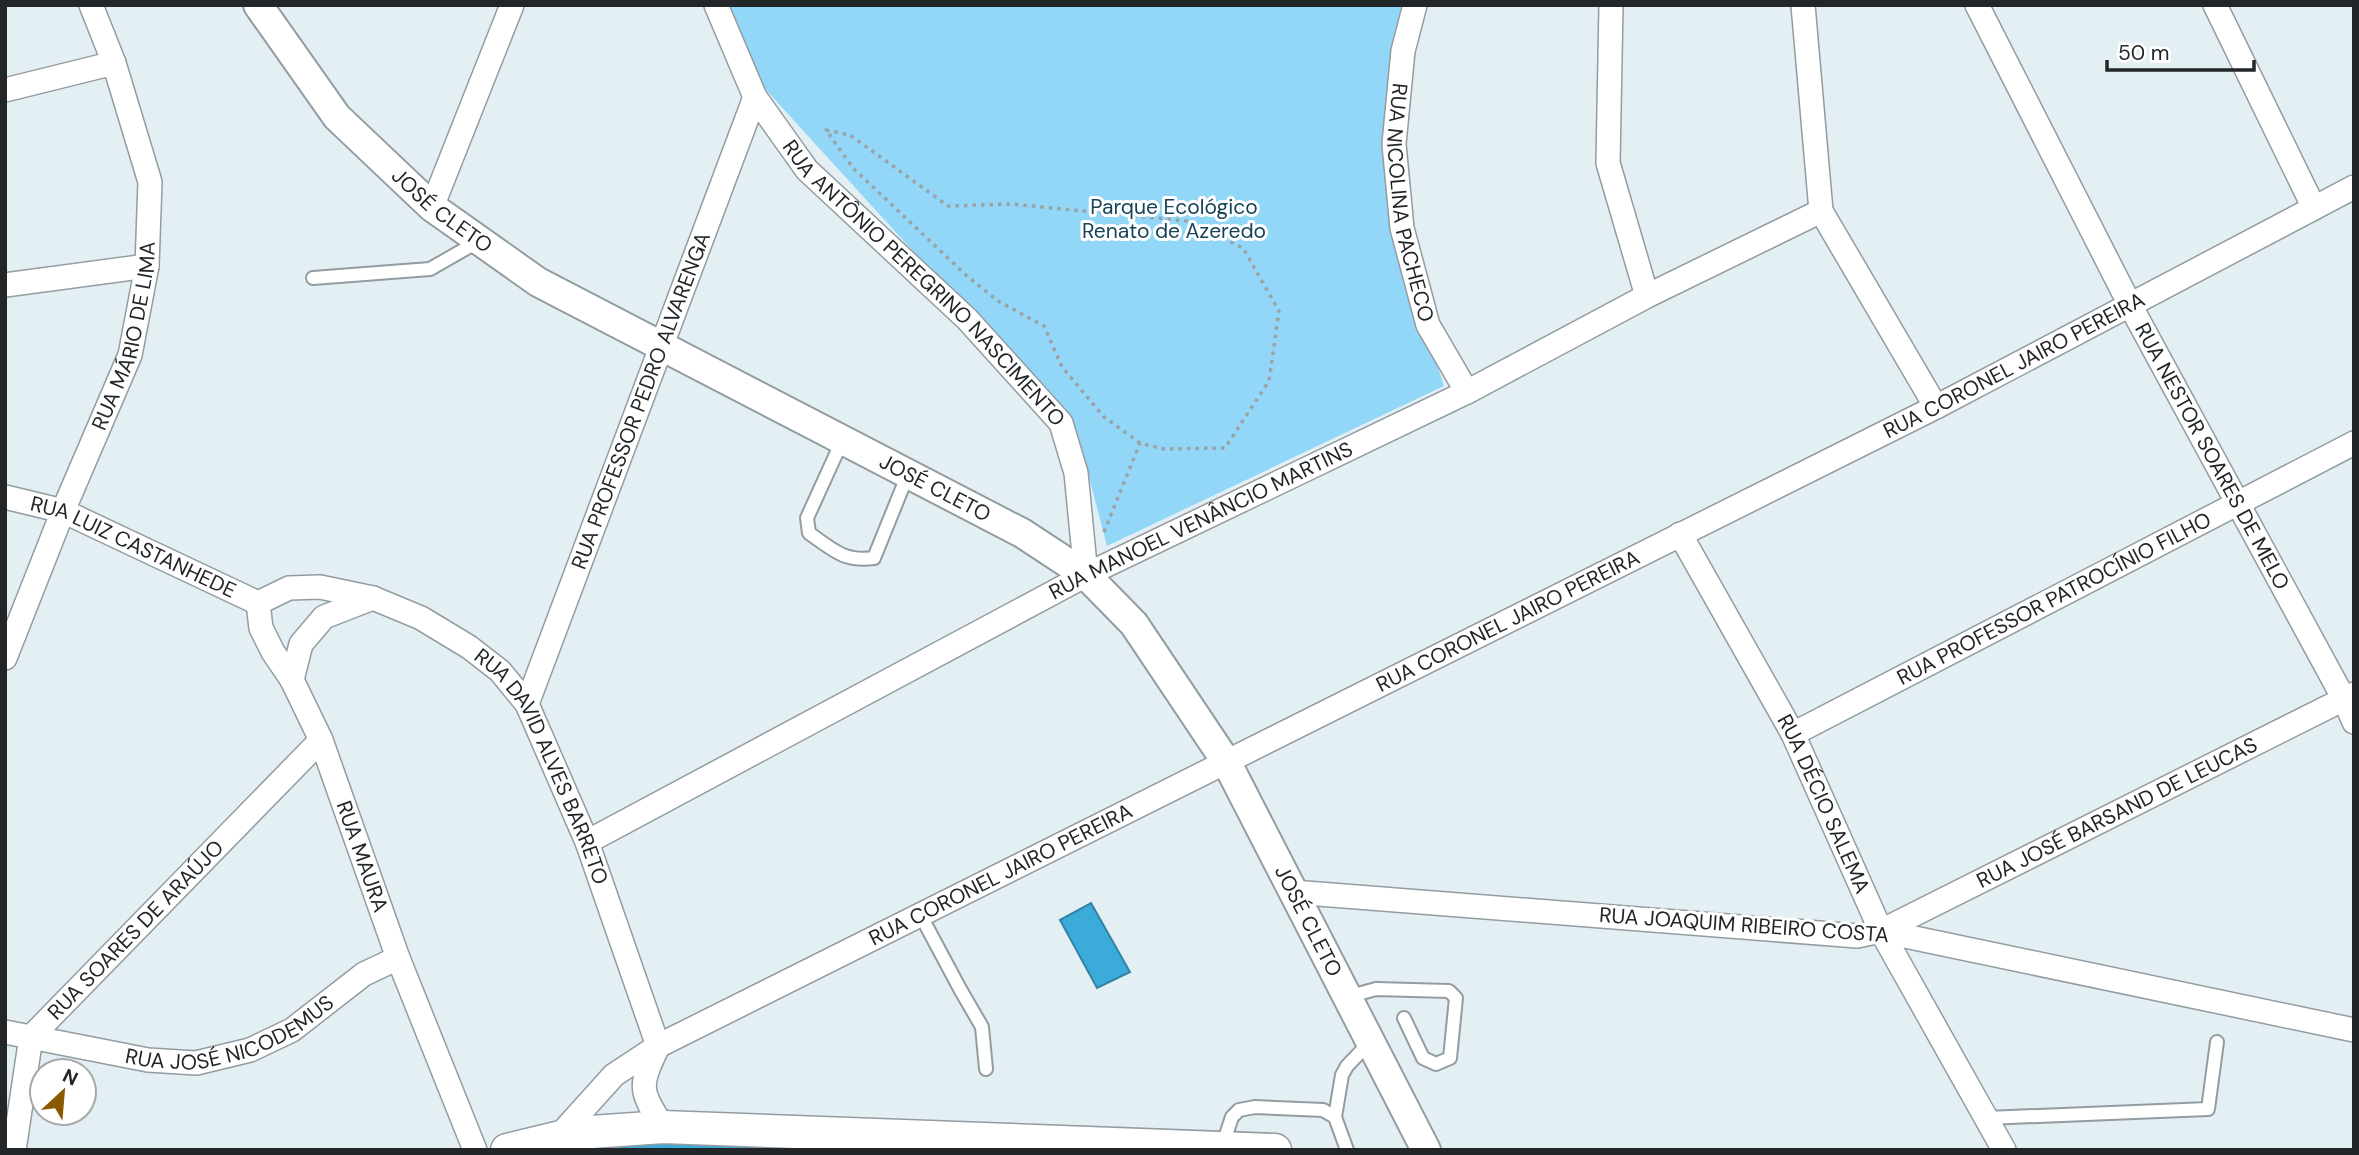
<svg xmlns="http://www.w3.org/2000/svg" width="2359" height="1155" font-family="'DM Sans',sans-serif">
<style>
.green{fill:#92d7f8}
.water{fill:#3babd9;stroke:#3483a4;stroke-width:2}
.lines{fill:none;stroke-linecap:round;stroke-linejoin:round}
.canal{stroke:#3babd9;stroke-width:21}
.service-casing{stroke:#929ca1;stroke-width:16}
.minor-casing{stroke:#929ca1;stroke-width:26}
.tertiary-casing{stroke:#929ca1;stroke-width:32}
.secondary-casing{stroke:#929ca1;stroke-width:35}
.path{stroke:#9aa2a6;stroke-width:3.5;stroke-dasharray:3.5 5;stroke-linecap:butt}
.service{stroke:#fff;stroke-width:12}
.minor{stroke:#fff;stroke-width:23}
.tertiary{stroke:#fff;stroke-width:28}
.secondary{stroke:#fff;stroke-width:32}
.labels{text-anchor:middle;stroke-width:6;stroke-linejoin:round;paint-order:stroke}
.street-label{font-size:21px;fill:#222628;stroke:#fff}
.park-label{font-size:21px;fill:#154357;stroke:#fff}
</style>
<rect width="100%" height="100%" fill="#e4eff4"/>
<path class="green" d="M726,5H1410L1398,54L1388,214L1444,386L1107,546L1077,431L756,79Z"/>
<path class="water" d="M1091,903L1130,972L1097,988L1060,920Z"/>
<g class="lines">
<path class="canal" d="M628,1150L656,1144L815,1150"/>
<g class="service-casing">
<path id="service" d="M313,278L430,269L479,241
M842,441L807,518L809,533C833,550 844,562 874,558L908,474
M921,916L960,989L982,1027L986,1069
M1347,997L1376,989L1449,991L1456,998L1450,1058L1436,1064L1423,1058L1404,1018
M1335,1117L1342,1075L1347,1066L1370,1042
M1986,1118L2208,1109L2217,1042
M1222,1147L1232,1117L1239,1110L1255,1107L1323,1110L1335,1117L1347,1150"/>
</g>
<g class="minor-casing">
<g id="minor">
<path id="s1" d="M716,5L755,97L807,170L967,319L1061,423L1076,473L1086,575"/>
<path id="s2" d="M1415,5L1403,51L1394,144L1402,228L1428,325L1467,392"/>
<path d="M1611,5L1608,163L1647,296"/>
<path d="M1803,5L1821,211L1936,407"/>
<path id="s3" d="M1977,5L2130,305L2344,699L2354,722"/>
<path d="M2215,5L2314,208"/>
<path d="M5,90L114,63"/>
<path d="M432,207L512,5"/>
<path d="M5,285L147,266"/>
<path id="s4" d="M5,497L63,511L258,603"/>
<path id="s5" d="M1680,534L1793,734L1881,931L2004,1150"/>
<path id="s6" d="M258,603L289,588L320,587L373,598L421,618L469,647L500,671L527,704L587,842L658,1046"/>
<path id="s7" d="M258,603L261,628L273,652L292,680L321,740L398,958L475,1150"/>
<path id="s8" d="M5,658L63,511L130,355L147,266L150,182L114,63L91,5"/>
<path d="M292,680L301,644L324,617L373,598"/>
<path id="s9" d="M527,704L755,97"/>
<path id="s10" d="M1793,734L2354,443"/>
<path id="s11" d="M587,842L1086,575L1467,392L1647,296L1821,211"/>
<path d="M1293,892L1857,936L1881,931L2354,1030"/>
<path id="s12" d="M1881,931L2354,694"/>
<path id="s13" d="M5,1032L148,1060L196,1063L250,1050L292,1030L364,974L398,958"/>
<path d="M658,1046C639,1087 639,1089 663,1127"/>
<path id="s14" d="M559,1136L614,1075L658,1046L1936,407L2354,187"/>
<path id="s15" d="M14,1150L31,1037L321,740"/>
</g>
</g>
<g class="tertiary-casing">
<g id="tertiary">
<path id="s16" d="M258,5L337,117L432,207L538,282L1022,533L1086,575L1134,624L1227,763L1426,1150"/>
</g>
</g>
<g class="secondary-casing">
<path id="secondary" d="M507,1150L577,1133L663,1127L1275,1150"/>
</g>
<path class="path" d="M826,130L850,135L948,206L1011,204L1187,221L1243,248L1279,311L1269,381L1225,448L1164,449L1140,443L1104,417L1062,367L1044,326L998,301L967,276L853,168Z
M1104,532L1140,443"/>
<use href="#service" class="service"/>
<use href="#minor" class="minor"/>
<use href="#tertiary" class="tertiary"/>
<use href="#secondary" class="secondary"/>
</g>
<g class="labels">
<g class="street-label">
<text dy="7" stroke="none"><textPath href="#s2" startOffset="201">RUA NICOLINA PACHECO</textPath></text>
<text dy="7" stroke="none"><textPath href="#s16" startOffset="278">JOSÉ CLETO</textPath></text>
<text dy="7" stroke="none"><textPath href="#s1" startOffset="352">RUA ANTÔNIO PEREGRINO NASCIMENTO</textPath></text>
<text dy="7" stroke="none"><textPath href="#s8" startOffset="345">RUA MÁRIO DE LIMA</textPath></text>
<text dy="7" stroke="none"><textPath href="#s14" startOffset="1652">RUA CORONEL JAIRO PEREIRA</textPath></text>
<text dy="7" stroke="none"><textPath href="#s9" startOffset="324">RUA PROFESSOR PEDRO ALVARENGA</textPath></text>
<text dy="7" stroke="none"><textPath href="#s3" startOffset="509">RUA NESTOR SOARES DE MELO</textPath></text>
<text dy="7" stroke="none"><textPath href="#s16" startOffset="845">JOSÉ CLETO</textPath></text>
<text dy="7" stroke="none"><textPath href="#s11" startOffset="693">RUA MANOEL VENÂNCIO MARTINS</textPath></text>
<text dy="7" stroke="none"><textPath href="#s4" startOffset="138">RUA LUIZ CASTANHEDE</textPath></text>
<text dy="7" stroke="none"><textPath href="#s10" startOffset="294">RUA PROFESSOR PATROCÍNIO FILHO</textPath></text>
<text dy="7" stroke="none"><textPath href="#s14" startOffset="1085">RUA CORONEL JAIRO PEREIRA</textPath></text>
<text dy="7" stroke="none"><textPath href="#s6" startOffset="371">RUA DAVID ALVES BARRETO</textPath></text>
<text dy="7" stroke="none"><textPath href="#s5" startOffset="306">RUA DÉCIO SALEMA</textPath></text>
<text dy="7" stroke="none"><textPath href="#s12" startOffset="264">RUA JOSÉ BARSAND DE LEUCAS</textPath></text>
<text dy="7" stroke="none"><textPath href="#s7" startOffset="276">RUA MAURA</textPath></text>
<text dy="7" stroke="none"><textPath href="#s14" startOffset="518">RUA CORONEL JAIRO PEREIRA</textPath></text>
<text dy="7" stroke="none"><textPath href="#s16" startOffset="1433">JOSÉ CLETO</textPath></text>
<text transform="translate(1744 925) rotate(4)" y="7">RUA JOAQUIM RIBEIRO COSTA</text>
<text dy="7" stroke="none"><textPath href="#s15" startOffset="264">RUA SOARES DE ARAÚJO</textPath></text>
<text dy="7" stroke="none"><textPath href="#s13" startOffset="234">RUA JOSÉ NICODEMUS</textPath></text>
</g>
<g class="park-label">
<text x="1174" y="214">Parque Ecológico<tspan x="1174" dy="24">Renato de Azeredo</tspan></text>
</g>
</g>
<rect width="2359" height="1155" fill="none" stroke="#222628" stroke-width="14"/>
<g transform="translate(63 1092) rotate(26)"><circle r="33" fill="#ffffff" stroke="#a7a8a9" stroke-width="2"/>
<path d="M0-5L12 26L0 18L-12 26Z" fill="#8a5900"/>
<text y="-10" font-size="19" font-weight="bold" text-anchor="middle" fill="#222628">N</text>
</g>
<path d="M2107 60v10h147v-10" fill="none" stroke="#222628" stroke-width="3.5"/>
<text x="2118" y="60" font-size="21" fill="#222628" stroke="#ffffff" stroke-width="5" paint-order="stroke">50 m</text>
</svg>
